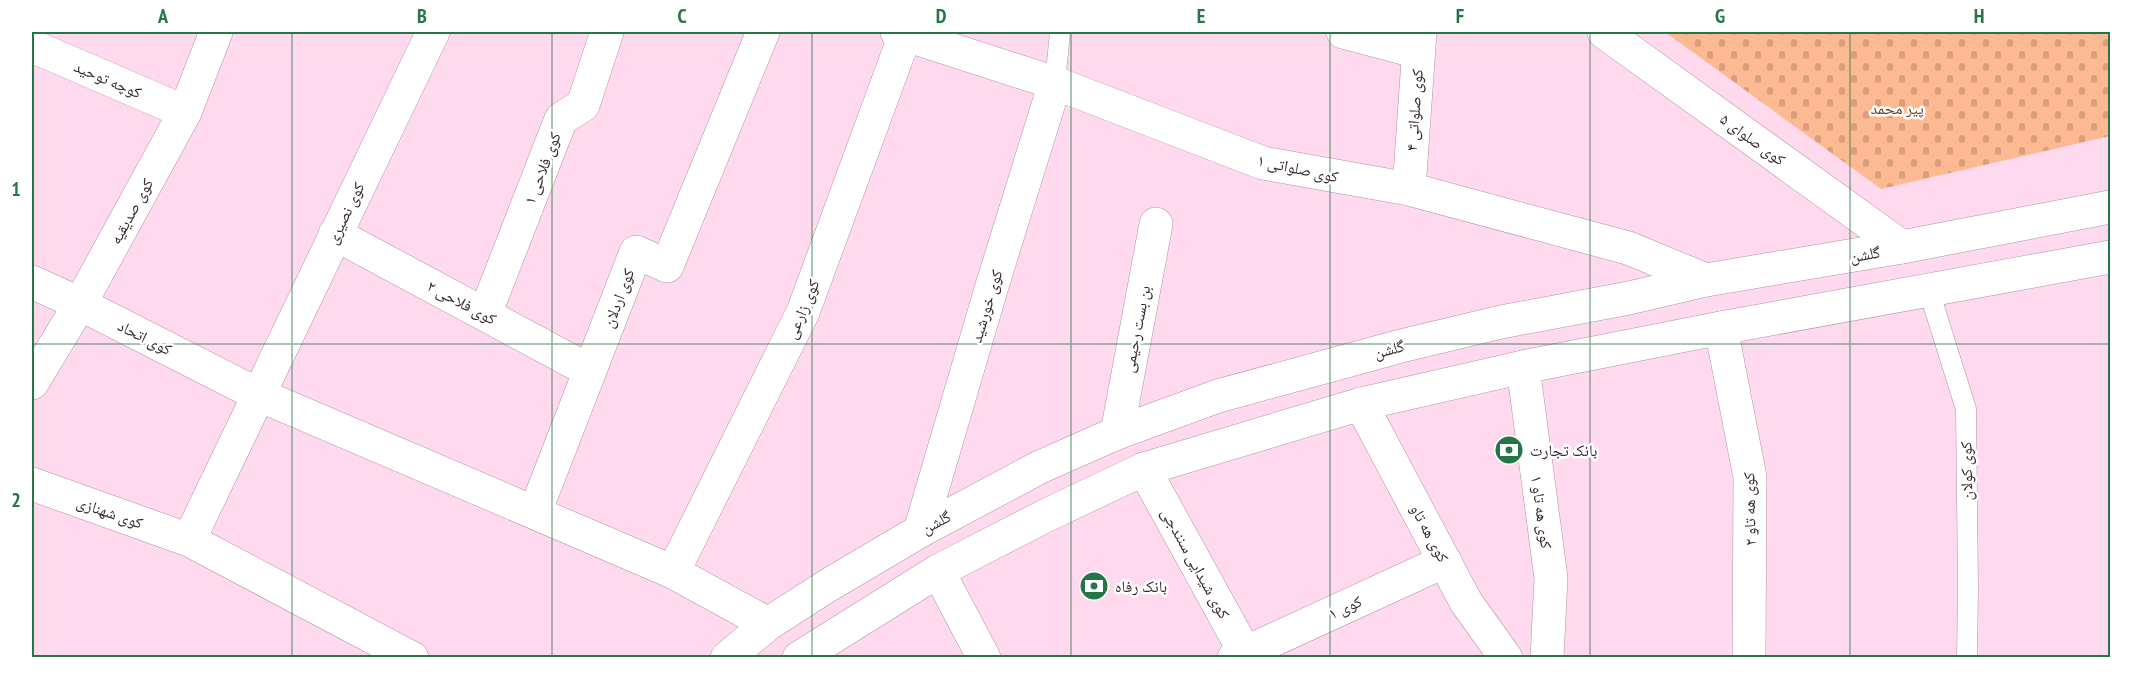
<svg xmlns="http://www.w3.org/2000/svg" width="2142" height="689" font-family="'PT Sans Narrow','Noto Naskh Arabic',sans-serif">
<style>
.cemetery{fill:url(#cemetery-stones)}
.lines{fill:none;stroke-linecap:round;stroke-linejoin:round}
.lane-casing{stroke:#b291a4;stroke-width:21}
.street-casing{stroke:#b291a4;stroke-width:34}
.primary-casing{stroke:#b291a4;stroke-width:34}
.lane{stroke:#fff;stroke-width:20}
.street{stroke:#fff;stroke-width:33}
.primary{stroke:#fff;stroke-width:33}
.grid{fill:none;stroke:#247646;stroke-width:1.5;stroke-opacity:0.55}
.labels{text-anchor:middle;stroke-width:5;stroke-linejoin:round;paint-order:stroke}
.street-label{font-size:16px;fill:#362830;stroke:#fff}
.park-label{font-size:16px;fill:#6d3d1d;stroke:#fff}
.poi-label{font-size:16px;fill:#362830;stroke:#fff;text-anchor:start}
.neatline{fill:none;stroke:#247646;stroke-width:2}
.grid-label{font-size:20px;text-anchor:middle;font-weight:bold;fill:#247646}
</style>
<defs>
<pattern id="cemetery-stones" width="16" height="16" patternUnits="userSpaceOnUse" patternTransform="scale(1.5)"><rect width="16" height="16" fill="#fdb991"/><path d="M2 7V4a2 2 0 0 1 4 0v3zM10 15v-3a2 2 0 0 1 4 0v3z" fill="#d99f7d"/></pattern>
</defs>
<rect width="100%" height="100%" fill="#ffdaef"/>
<path class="cemetery" d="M1665,32H2110V136L1881,189Z"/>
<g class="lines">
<g class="lane-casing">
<path id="lane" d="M1055,83L1060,32
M1929,291L1966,409L1968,587L1967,658"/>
</g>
<g class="street-casing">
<path id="street" d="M897,32L1055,83L1263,163L1409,189L1628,248L1706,280
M1343,32L1419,52
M1604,32L1902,247
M32,46L185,112
M1409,189L1420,32
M335,234L590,371
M32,282L80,304L257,394L673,572L768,624
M485,314L561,119L583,105L607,32
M1721,328L1750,477L1749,658
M1523,367L1551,578L1547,658
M32,383L80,304L185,112L216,32
M1361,404L1466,602L1506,658
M1117,433L1156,224
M1144,469L1248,658
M32,484L189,540
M535,512L636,252L667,266L763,32
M920,531L992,286L1055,83
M938,571L984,658
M673,572L803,312L905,35
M412,658L189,540L433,32
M1234,658L1445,561"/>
</g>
<g class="primary-casing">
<path id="primary" d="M727,658L768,624L827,586L920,531L1040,467L1117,433L1218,396L1401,346L1501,322L1629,298L1706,280L1902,247L2110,207
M799,658L938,571L1045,516L1144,469L1361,404L1523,367L1721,328L2110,257"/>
</g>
<use href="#lane" class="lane"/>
<use href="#street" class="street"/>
<use href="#primary" class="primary"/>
</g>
<path class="grid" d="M292,32V658M552,32V658M812,32V658M1071,32V658M1330,32V658M1590,32V658M1850,32V658M32,344H2110"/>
<defs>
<g id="bank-disc" transform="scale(1.5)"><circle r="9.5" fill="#247646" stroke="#fff"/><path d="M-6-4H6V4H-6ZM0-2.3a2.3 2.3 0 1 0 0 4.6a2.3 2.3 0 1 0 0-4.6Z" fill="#fff"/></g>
</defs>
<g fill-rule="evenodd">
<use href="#bank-disc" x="1509" y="450"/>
<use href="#bank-disc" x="1094" y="586"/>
</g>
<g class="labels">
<g class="street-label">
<text transform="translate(108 79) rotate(23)" y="6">کوچه توحید</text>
<text transform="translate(1414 110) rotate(-86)" y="6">کوی صلواتی ۴</text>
<text transform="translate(1753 139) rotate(36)" y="6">کوی صلوای ۵</text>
<text transform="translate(542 168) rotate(-69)" y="6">کوی فلاحی ۱</text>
<text transform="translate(1298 168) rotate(12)" y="6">کوی صلواتی ۱</text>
<text transform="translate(131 211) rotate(-61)" y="6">کوی صدیقیه</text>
<text transform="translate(345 213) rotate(-64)" y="6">کوی نصیری</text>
<text transform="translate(1865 254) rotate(-10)" y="6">گلشن</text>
<text transform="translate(618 298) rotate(-69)" y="6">کوی اردلان</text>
<text transform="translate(462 302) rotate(28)" y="6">کوی فلاحی ۲</text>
<text transform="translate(986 306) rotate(-73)" y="6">کوی خورشید</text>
<text transform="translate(802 309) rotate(-67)" y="6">کوی زارعی</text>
<text transform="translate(1136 329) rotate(-79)" y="6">بن بست رحیمی</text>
<text transform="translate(145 337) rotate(27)" y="6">کوی اتحاد</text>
<text transform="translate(1389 349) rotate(-15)" y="6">گلشن</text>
<text transform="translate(1966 471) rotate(-91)" y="6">کوی کولان</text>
<text transform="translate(1749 509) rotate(-91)" y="6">کوی هه تاو ۲</text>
<text transform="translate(110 512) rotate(19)" y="6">کوی شهنازی</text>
<text transform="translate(1542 512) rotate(82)" y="6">کوی هه تاو ۱</text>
<text transform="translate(936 522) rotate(-28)" y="6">گلشن</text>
<text transform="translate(1430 533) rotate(62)" y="6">کوی هه تاو</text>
<text transform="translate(1196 563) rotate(61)" y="6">کوی شیدایی سنندجی</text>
<text transform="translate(1345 607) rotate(-25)" y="6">کوی ۱</text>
</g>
<g class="park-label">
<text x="1897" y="114">پیر محمد</text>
</g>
<g class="poi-label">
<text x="1530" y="456">بانک تجارت</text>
<text x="1115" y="592">بانک رفاه</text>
</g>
</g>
<rect width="2142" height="689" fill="none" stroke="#ffffff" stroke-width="66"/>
<rect x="33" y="33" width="2076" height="623" class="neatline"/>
<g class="grid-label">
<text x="163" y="23">A</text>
<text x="422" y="23">B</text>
<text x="682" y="23">C</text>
<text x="941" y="23">D</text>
<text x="1201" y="23">E</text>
<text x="1460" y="23">F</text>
<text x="1720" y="23">G</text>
<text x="1979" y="23">H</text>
<text x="16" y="196">1</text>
<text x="16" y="507">2</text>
</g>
</svg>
